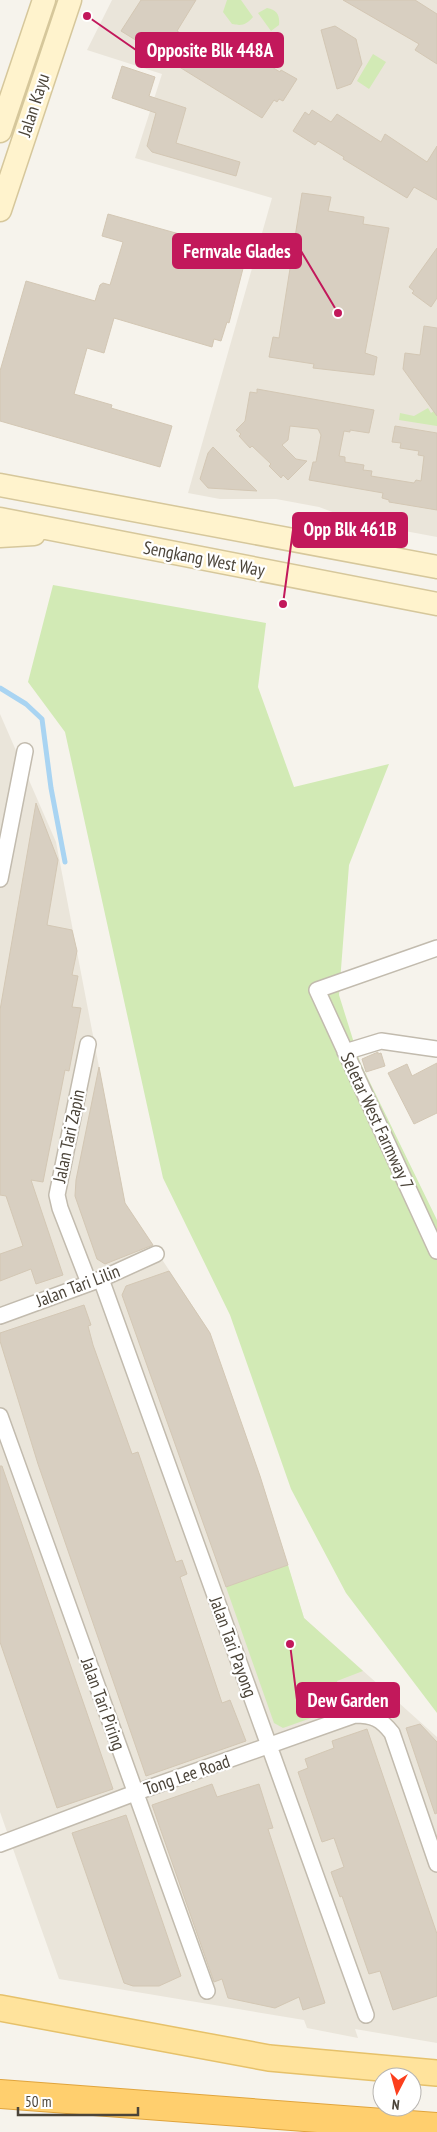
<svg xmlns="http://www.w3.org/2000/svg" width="437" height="2132" font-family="'PT Sans Narrow',sans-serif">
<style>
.residential{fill:#eae5da}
.green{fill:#d2eab5}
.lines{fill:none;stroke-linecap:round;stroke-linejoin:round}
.stream{stroke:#a9d4f2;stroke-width:5}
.building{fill:#d8cfc1;stroke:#d3c7b4}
.minor-casing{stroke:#c2bbae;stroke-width:18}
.secondary-casing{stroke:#d6c79b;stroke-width:25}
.primary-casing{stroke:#e6c16a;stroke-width:28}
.motorway-casing{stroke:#e0a43c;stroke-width:30}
.minor{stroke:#fff;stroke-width:15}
.secondary{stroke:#fff3cd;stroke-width:22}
.primary{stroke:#ffe39c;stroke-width:25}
.motorway{stroke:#ffcf6e;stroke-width:28}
.labels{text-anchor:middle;stroke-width:4.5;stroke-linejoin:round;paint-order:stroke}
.street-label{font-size:18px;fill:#4b4439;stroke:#fff}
.leader{fill:none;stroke:#c2185b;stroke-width:2}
.callout-dot{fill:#c2185b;stroke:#fff;stroke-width:2}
.callout{fill:#c2185b;stroke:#c2185b;stroke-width:2}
.callout-label{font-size:19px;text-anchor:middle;font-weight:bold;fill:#fff}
</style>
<rect width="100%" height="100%" fill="#f6f3ec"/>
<path class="residential" d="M112,0H437V537L362,523L319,507L276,499H220L188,493L272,198L135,158L162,74L87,50Z
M0,714L56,842L125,1203L209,1331L260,1476L304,1618L437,1737V2043L355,2029L358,2038L307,2028L304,2020L59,1979L0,1812Z"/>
<path class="green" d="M227,0H241L253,17C246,25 242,26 232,24L223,12Z
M267,8C277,10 280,15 279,25L271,31L258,13Z
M373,54L386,62L369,89L357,81Z
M428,408L431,413L437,409V426L399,420L400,413L414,416Z
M53,585L266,623L258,687L294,787L389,764L349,865L339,995L360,1062L437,1220V1713L346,1593L291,1489L230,1315L163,1178L65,732L28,682Z
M288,1565L304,1618L363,1671L337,1681L345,1706L283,1728L274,1723L226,1587Z"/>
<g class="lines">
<path class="stream" d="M0,688L26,704L42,719L51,788L65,862"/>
</g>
<path class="building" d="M141,0H196L177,31L207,50L217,33L280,72L281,70L297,79L283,101L279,99L277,102L274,100L262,118L121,31Z
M343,0H415L437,14V64L415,50L419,44Z
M335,26L356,39L362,64L351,84L337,89L321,30Z
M122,66L155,77L149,96L186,108L176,143L240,162L236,176L152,152L147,146L156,113L112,98Z
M312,110L331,122L337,114L381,142L385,134L427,162L437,146V200L414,187L407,198L343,159L344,157L318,141L315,145L293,131L305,112L309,115Z
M302,193L331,197L328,211L364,217L363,224L389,228L365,353L377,357L374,375L313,368L314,364L269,357L273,337L279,338Z
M108,214L247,253L229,323L227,322L221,341L214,339L212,347L114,318L104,353L87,348L74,394L112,405L111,408L172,426L160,467L0,421V371L26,281L95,301L100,285L103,283L110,285L123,242L102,236Z
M437,248V298L431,307L412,293L414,291L409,287Z
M424,326L437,328V416L403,369L405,353L420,355Z
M257,389L374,410L369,433L350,430V432L344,431L339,456L345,457V462L364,465L363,470L372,471L371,476L414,483L416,480L421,481L424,456L418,455L419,451L400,448L401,443L392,442L395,426L437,433V510L389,502V500L382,498L383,493L309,480L313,462H316L321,435L318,429L290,426L288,440L282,445L296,459L307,461L288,480L283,475L281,478L269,466L271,464L252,446L250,448L239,436L241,434L236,430L245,421L250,392L257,393Z
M213,447L257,491L208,488L200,479L208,453Z
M36,803L58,860L47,925L72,930L77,951L72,975L78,976L72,1007L81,1008L69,1071L65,1070L43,1182L31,1180L63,1275L36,1284L31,1269L0,1281V1254L23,1246L6,1196L0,1195V1010Z
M378,1052V1054L381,1053L385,1066L366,1072L362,1059Z
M437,1063V1113L414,1124L388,1073L407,1064L412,1076Z
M99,1067L125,1203L153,1245L105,1264L97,1259L75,1196L76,1180Z
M169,1271L210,1333L260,1476L288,1565L226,1587L122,1295L126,1286Z
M84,1305L91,1325L88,1326L93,1345L132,1454L138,1452L176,1562L182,1560L187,1574L180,1577L222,1703L230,1700L246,1741L146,1776L38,1464L0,1341V1333Z
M0,1466H2L113,1789L57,1808L0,1642Z
M420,1724L437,1742V1813L435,1814L406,1728Z
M367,1729L437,1934V1996L393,2010L380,1971L369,1974L342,1896L340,1897L331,1872L344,1867L334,1838L322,1842L298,1772L308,1768L305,1759L334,1748L332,1741Z
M212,1784L217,1797L259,1784L273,1828L268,1829L325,2003L303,2010L299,1997L275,2008L228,1998L222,1979L214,1982L152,1805Z
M126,1815L181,1976L159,1986H133L124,1983L72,1833Z"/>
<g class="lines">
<g class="minor-casing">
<path id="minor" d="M0,879L25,751
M437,948L317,990L437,1251
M88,1044L57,1195L60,1208L89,1283
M345,1052L381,1041L437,1049
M101,1279L366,2015
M0,1316L101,1279L156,1254
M0,1416L207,1991
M0,1844L140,1791L355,1715C373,1715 381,1719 392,1733L437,1864"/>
</g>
<g class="secondary-casing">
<path id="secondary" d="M0,131L44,0
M0,210L70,0
M0,485L437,567
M0,519L437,604
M0,536L34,534"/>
</g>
<g class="primary-casing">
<path id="primary" d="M0,2008L269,2058L437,2073"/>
</g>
<g class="motorway-casing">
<path id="motorway" d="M0,2094L437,2127"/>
</g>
<use href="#minor" class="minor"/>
<use href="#secondary" class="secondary"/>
<use href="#primary" class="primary"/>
<use href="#motorway" class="motorway"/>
</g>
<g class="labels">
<g class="street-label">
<text transform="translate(34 105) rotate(-72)" y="6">Jalan Kayu</text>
<text transform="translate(204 559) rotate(11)" y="6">Sengkang West Way</text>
<text transform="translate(377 1121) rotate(65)" y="6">Seletar West Farmway 7</text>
<text transform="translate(69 1136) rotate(-78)" y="6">Jalan Tari Zapin</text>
<text transform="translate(78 1286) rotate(-21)" y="6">Jalan Tari Lilin</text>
<text transform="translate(233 1647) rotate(70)" y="6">Jalan Tari Payong</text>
<text transform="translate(103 1704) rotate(70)" y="6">Jalan Tari Piring</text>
<text transform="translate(187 1775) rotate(-19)" y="6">Tong Lee Road</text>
</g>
</g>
<path class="leader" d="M87 16L136 50M338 313L301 251M283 604L293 530M290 1644L297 1700"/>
<g class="callout-dot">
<circle cx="87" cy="16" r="5"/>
<circle cx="338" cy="313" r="5"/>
<circle cx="283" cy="604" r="5"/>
<circle cx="290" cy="1644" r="5"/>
</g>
<g class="callout">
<rect x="136" y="33" width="147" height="34" rx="5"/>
<rect x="173" y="234" width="128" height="34" rx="5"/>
<rect x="293" y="513" width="114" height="34" rx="5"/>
<rect x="297" y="1683" width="102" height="34" rx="5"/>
</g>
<g class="callout-label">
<text x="210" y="57">Opposite Blk 448A</text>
<text x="237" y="258">Fernvale Glades</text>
<text x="350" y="536">Opp Blk 461B</text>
<text x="348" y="1707">Dew Garden</text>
</g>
<g transform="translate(397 2092) rotate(186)"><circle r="24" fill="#ffffff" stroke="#b7b4b0"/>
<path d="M0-4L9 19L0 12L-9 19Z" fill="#fc3f1d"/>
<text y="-8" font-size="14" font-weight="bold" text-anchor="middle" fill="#4b4439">N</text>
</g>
<path d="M18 2107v8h120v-8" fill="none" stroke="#4b4439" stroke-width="2.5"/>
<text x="25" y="2107" font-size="15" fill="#4b4439" stroke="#ffffff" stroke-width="4" paint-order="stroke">50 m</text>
</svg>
